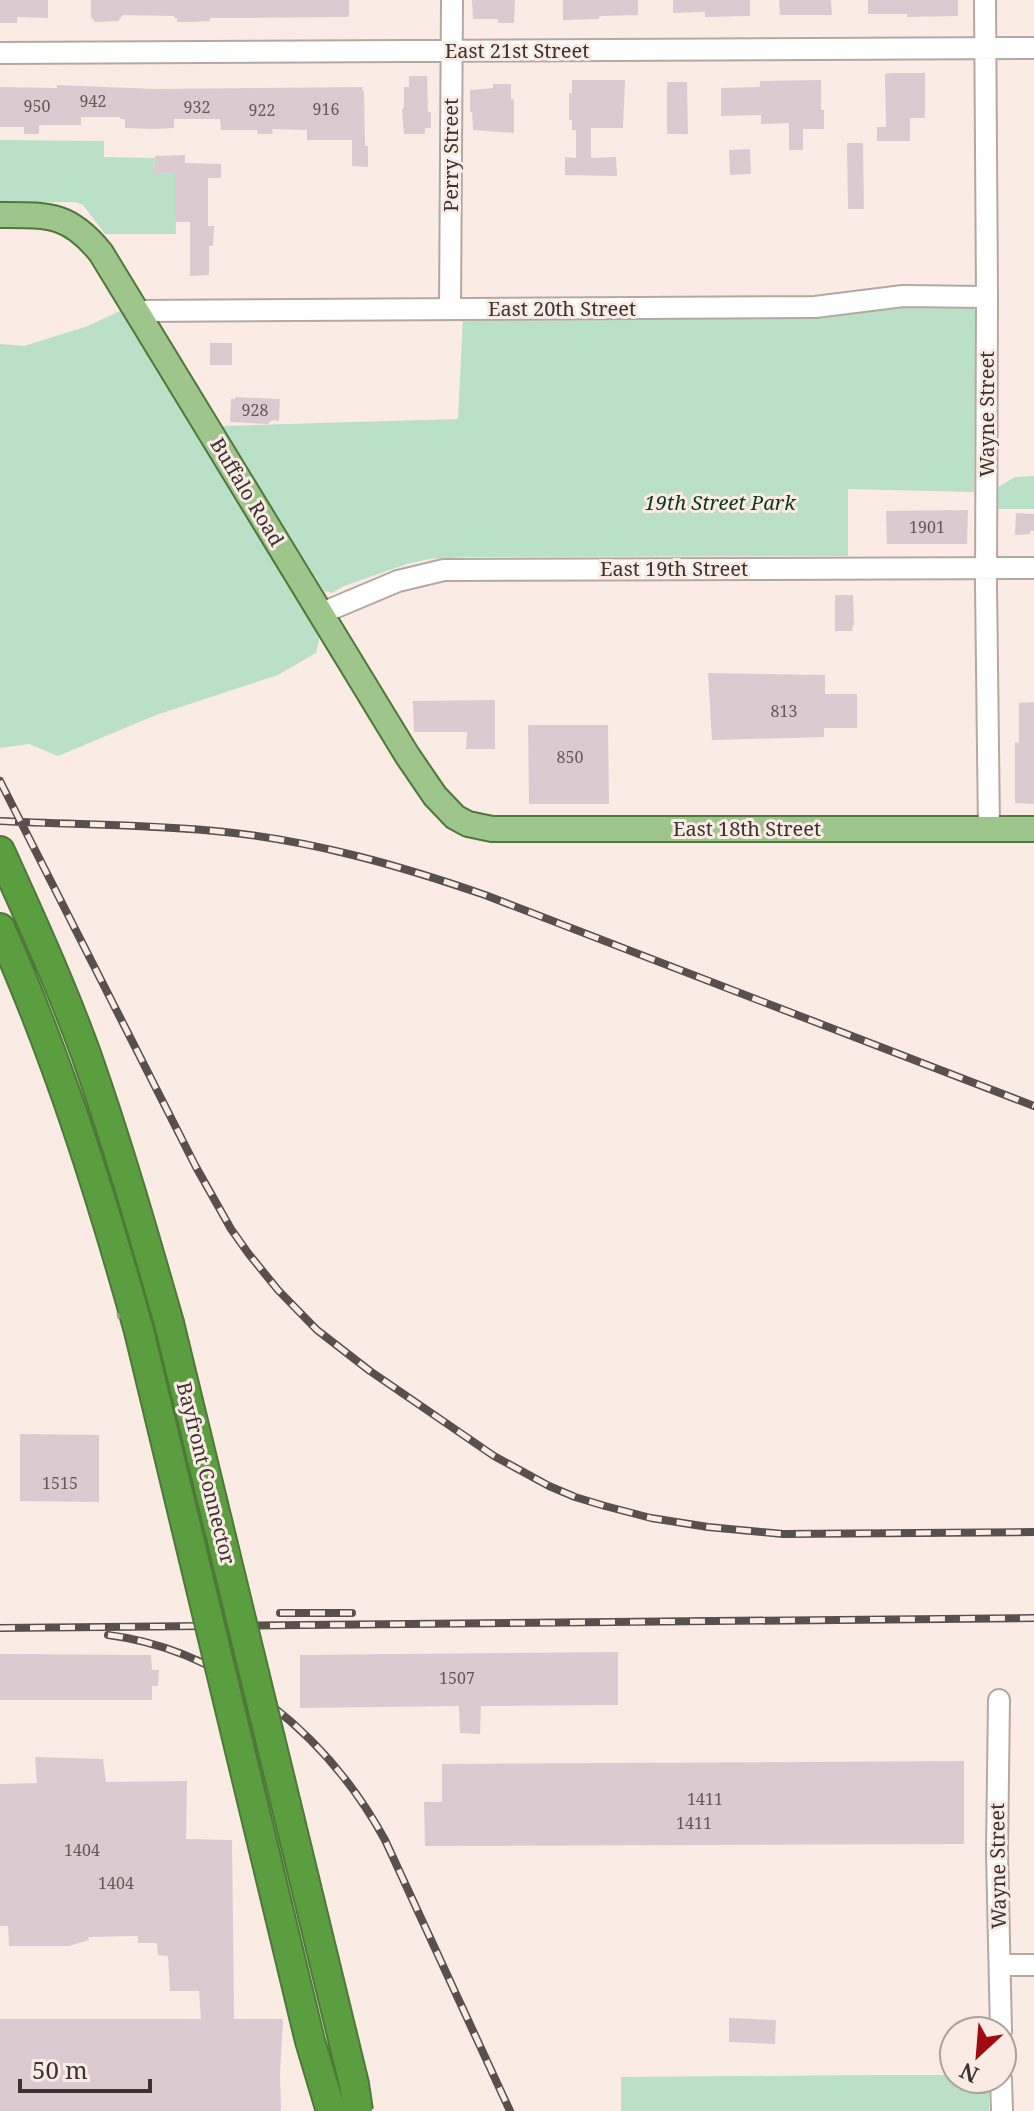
<svg xmlns="http://www.w3.org/2000/svg" width="1034" height="2111" font-family="'Noto Serif',serif">
<style>
.green{fill:#bae1c7}
.building{fill:#dbcbd1}
.lines{fill:none;stroke-linecap:round;stroke-linejoin:round}
.minor-casing{stroke:#b5a7a1;stroke-width:24}
.major-casing{stroke:#4f793a;stroke-width:28}
.highway-casing{stroke:#4f793a;stroke-width:32}
.minor{stroke:#fff;stroke-width:20}
.major{stroke:#9dc58c;stroke-width:24}
.highway{stroke:#5b9e3f;stroke-width:28}
.rail-casing{stroke:#58504e;stroke-width:8}
.rail{stroke:#faebe4;stroke-width:5;stroke-dasharray:15;stroke-linecap:butt}
.highway-bridge-casing{stroke:#4f793a;stroke-width:32;stroke-linecap:butt}
.path-bridge{stroke:#9e938f;stroke-width:3;stroke-dasharray:6 6;stroke-linecap:butt}
.highway-bridge{stroke:#5b9e3f;stroke-width:28}
.labels{text-anchor:middle;stroke-width:6;stroke-linejoin:round;paint-order:stroke}
.number-label{font-size:16px;fill:#625959}
.street-label{font-size:20px;fill:#393331;stroke:#faebe4}
.park-label{font-size:20px;font-style:italic;fill:#0b371f;stroke:#faebe4}
</style>
<rect width="100%" height="100%" fill="#faebe4"/>
<path class="green" d="M0,140L104,141V157L155,158L154,174L175,173L176,234H105L83,205L75,202L0,203Z
M889,306H973L976,310L974,492L848,489V556L468,557L430,559L407,564L344,586L332,593L324,591L222,426L458,419L463,317L789,318L839,314Z
M122,310L191,420L320,635L316,653L278,675L156,715L58,756L29,744L0,748V344L24,346L88,326Z
M1034,476V509H998V487L1015,477Z
M872,2075H954V2079H989V2111H621V2077Z"/>
<path class="building" d="M0,0H48V18L17,17V23H0Z
M91,0H349V13L348,17L210,18V21L191,22H177V18H174V16L123,15L118,21L95,22L91,17Z
M472,0H515L514,23H498V19H473Z
M563,0H638V15L602,16L599,17V19L563,20Z
M673,0H750V16L705,17V12L673,13Z
M779,0H831L832,15H780Z
M868,0H958V16L907,17V14H868Z
M891,73H925V118H910V141H877V127H886L885,74Z
M409,76H427L428,112H431V128H425V134H404L402,110L404,107V87H409Z
M572,80H625L623,128H591V158L616,157L617,176L565,175V157L576,158V130H572V120H569V93H572Z
M821,80V110H824V129H803V150H789V123L761,124V115L721,116V88L760,87V81Z
M667,82H687L688,134H667Z
M493,84H511V100L514,99V133L473,130L472,112H470V90L493,88Z
M57,85L155,89L363,87L362,91H364L365,146H368V167L352,166V140H307V130L272,129L273,134H258L257,130H221L220,119H174V128L156,129L125,128V119H120V117H81V125H39V134H24V127H0V87L57,88Z
M847,143H863L864,209H848Z
M750,149L751,174L730,175L729,150Z
M185,155V163L221,164V178H208V226H214L213,246H209V275L190,276V222H175V173L154,174L155,156Z
M210,343H232V365H210Z
M235,397L280,399L279,421L272,420L268,424L230,422L231,399H235Z
M968,510L967,544H887L886,511Z
M1016,513L1034,514V531H1030V534L1015,535Z
M835,595H853L854,625H853L852,631H835Z
M708,673L825,675V694H857V728H824V737L712,740Z
M495,700V749H466L467,732H414L413,701Z
M1034,702V804L1015,803V742L1019,743V703Z
M528,725H608L609,804H529Z
M20,1434L99,1435V1502L20,1501Z
M618,1652V1705L481,1706L480,1734L460,1733L459,1706L300,1708V1655Z
M0,1654L151,1655L152,1670H159L158,1686H152V1700H0Z
M35,1757L103,1759L106,1782L187,1781L186,1839L232,1840L234,2019H283L280,2073L281,2111H0V2019H201L199,1991H170L168,1956L158,1955L157,1943H138V1936L88,1937L89,1940L69,1946H9L8,1926H0V1784L37,1783Z
M964,1761V1844L425,1846L424,1802H442V1764Z
M729,2018L776,2020L775,2044L729,2042Z"/>
<g class="lines">
<g class="minor-casing">
<path id="minor" d="M985,0L987,297L986,585L989,829
M0,53L1034,48
M450,309L452,0
M137,311L815,307L903,296L987,297
M322,613L398,581L444,570L1034,568
M999,1700L997,1852L1001,2031
M1000,1965H1034
M1001,2079L1002,2111"/>
</g>
<g class="major-casing">
<path id="major" d="M0,215C48,215 69,213 101,253L407,755L435,796L455,817L468,824L492,829H1034"/>
</g>
<g class="highway-casing">
<path id="highway" d="M0,851C30,917 61,985 86,1054C117,1142 143,1232 169,1323
M0,928C58,1058 101,1194 139,1331"/>
</g>
<use href="#minor" class="minor"/>
<use href="#major" class="major"/>
<use href="#highway" class="highway"/>
<g class="rail-casing">
<path id="rail" d="M0,781L196,1167L231,1229L248,1253L278,1290L317,1330L370,1371L494,1456L549,1486L575,1497L605,1506L651,1518L708,1527L783,1534L1034,1532
M0,821C75,825 150,824 225,832C314,841 401,866 485,895L1034,1106
M280,1613H352
M0,1628L1034,1618
M108,1635C227,1650 329,1737 385,1840L510,2111"/>
</g>
<use href="#rail" class="rail"/>
<g class="highway-bridge-casing">
<path id="highway-bridge" d="M169,1323L354,2084L358,2111
M139,1331L310,2041L331,2111"/>
</g>
<path class="path-bridge" d="M118,1313L120,1322"/>
<use href="#highway-bridge" class="highway-bridge"/>
</g>
<g class="labels">
<g class="number-label">
<text x="93" y="107">942</text>
<text x="37" y="112">950</text>
<text x="197" y="113">932</text>
<text x="326" y="115">916</text>
<text x="262" y="116">922</text>
<text x="255" y="416">928</text>
<text x="927" y="533">1901</text>
<text x="784" y="717">813</text>
<text x="570" y="763">850</text>
<text x="60" y="1489">1515</text>
<text x="457" y="1684">1507</text>
<text x="705" y="1805">1411</text>
<text x="694" y="1829">1411</text>
<text x="82" y="1856">1404</text>
<text x="116" y="1889">1404</text>
</g>
<g class="street-label">
<text x="517" y="58">East 21st Street</text>
<text transform="translate(451 155) rotate(-90)" y="7">Perry Street</text>
<text x="562" y="316">East 20th Street</text>
<text transform="translate(987 414) rotate(-90)" y="7">Wayne Street</text>
<text transform="translate(247 492) rotate(59)" y="7">Buffalo Road</text>
<text x="674" y="576">East 19th Street</text>
<text x="747" y="836">East 18th Street</text>
<text transform="translate(206 1473) rotate(76)" y="7">Bayfront Connector</text>
<text transform="translate(998 1866) rotate(-91)" y="7">Wayne Street</text>
</g>
<g class="park-label">
<text x="720" y="510">19th Street Park</text>
</g>
</g>
<g transform="translate(978 2055) rotate(206)"><circle r="38" fill="#faebe4" stroke="#ada19c" stroke-width="2"/>
<path d="M0-6L14 30L0 20L-14 30Z" fill="#a30a0f"/>
<text y="-12" font-size="22" font-weight="bold" text-anchor="middle" fill="#393331">N</text>
</g>
<path d="M20 2079v12h130v-12" fill="none" stroke="#393331" stroke-width="4"/>
<text x="32" y="2079" font-size="24" fill="#393331" stroke="#faebe4" stroke-width="6" paint-order="stroke">50 m</text>
</svg>
